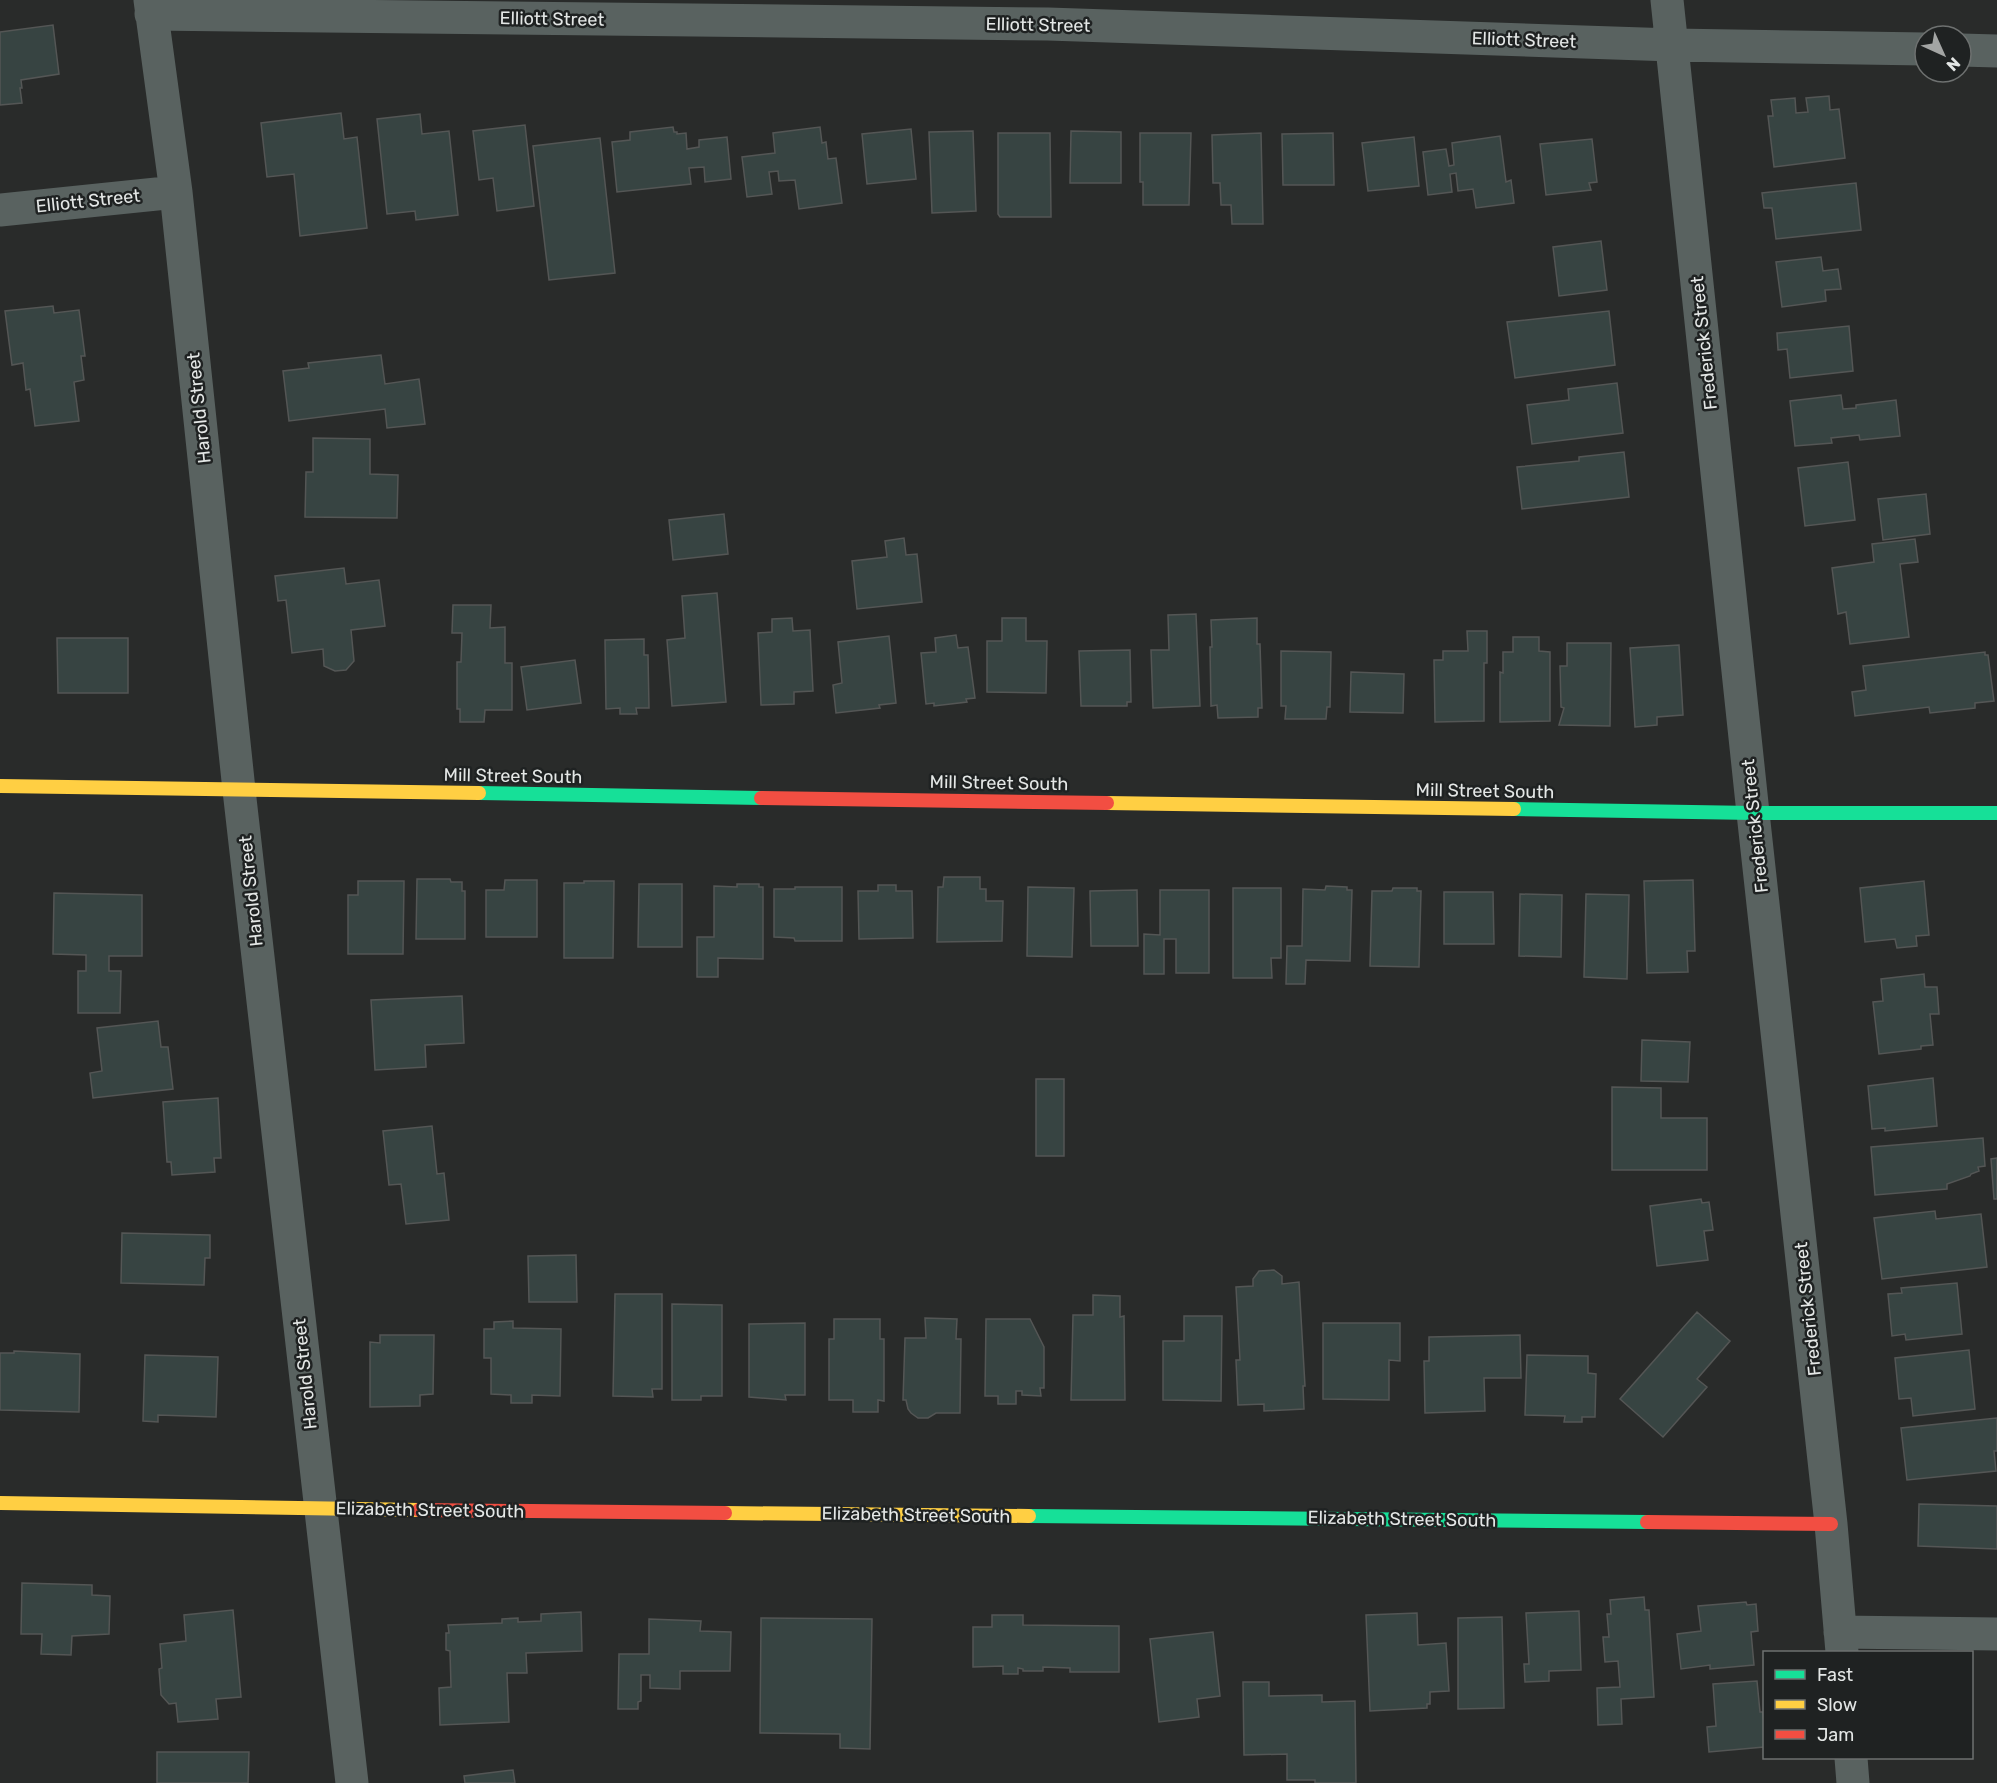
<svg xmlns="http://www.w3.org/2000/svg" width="1997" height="1783" font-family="Rubik,sans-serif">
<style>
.building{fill:#374442;stroke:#545655;stroke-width:1.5}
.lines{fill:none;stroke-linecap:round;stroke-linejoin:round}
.street{stroke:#596260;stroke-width:33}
.fast{stroke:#16e098;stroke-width:14}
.slow{stroke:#ffcf43;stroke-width:14}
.jam{stroke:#f24e42;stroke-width:14}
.labels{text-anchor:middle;stroke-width:5;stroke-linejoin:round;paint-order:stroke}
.street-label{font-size:18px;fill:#e4e7e6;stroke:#1f2222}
</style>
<rect width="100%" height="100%" fill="#292b2a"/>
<path class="building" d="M53,25L59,74L21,80L22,88H20L22,103L0,105V32Z
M1829,96L1830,110L1839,109L1845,158L1774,167L1768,116H1773L1771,100L1795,98L1796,113L1808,112L1806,98Z
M341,113L344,139L357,137L367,228L300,236L294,174L267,177L261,123Z
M420,114L422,134L449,131L458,215L416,220L415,211L387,214L377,119Z
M525,125L534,206L497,211L493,178L479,180L473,131Z
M673,127L674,132H677V134L686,133L687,149L699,147V140L727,137L731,179L705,182L704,167L689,168L691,184L617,192L612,142L630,140V132Z
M820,127L822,143L826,142L828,159L836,158L842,203L799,209L795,180L779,181L778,171L769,172L772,194L747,197L742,157L775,153L773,133Z
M911,129L916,179L867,184L862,134Z
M973,131L976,211L932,213L929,132Z
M1071,131L1121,132V183H1070Z
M998,133H1050L1051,217H1000L998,214Z
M1140,133H1191L1189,205H1143V182H1140Z
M1261,133L1263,224H1232L1231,205H1221L1220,183H1213L1212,135Z
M1333,133L1334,185H1283L1282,134Z
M1500,136L1506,182L1511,180L1514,203L1476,208L1473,189L1458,191L1456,173L1450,174L1452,192L1428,195L1423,152L1446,149L1449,166L1454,165L1452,143Z
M1414,137L1419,186L1368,191L1362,143Z
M600,138L615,273L549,280L533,146Z
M1592,139L1597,182L1589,183L1591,190L1546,195L1540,144Z
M1856,183L1861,230L1776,239L1772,208H1764L1762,193Z
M1601,241L1607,290L1559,296L1553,247Z
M1821,257L1823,271L1838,269L1841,289L1825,290L1826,301L1782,307L1776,262Z
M53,306L54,313L79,310L85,356H81L84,380L74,382L79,421L35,426L30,389L26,390L23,363L12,365L5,311Z
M1609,311L1615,365L1515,378L1507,322Z
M1849,326L1853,371L1790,378L1787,349L1778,350L1777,333Z
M381,355L385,384L419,379L425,424L387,428L385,409L289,421L283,371L309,368L308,363Z
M1617,383L1623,433L1532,444L1527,405L1569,400L1568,389Z
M1841,395L1843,409L1856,408V405L1896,400L1900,436L1860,440L1859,435L1831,438L1832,443L1795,446L1790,401Z
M313,438L370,439V474L398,475L397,518L305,517L306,472H313Z
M1624,452L1629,497L1522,509L1517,467L1579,461V457Z
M1848,462L1855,520L1805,526L1798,468Z
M1926,494L1930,534L1883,540L1878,499Z
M724,514L728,554L673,560L669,520Z
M904,538L906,555L917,554L922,602L857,609L852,561L887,557L885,541Z
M1915,539L1918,562L1900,564L1909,637L1850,644L1846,612L1838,614L1832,568L1874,562L1872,544Z
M344,568L346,584L379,580L385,626L351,630L354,661L346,670L335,671L324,666L323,649L292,653L286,600L278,601L275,576Z
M717,593L726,702L672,706L667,640L685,638L682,596Z
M453,605H491L490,628L505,627V663H512V710H485L484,722H460V709H457V662H461L462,633H452Z
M1196,614L1200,706L1153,708L1151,650H1169L1168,615Z
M792,618L793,631L810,630L813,691L794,692V704L761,705L758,633L772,632V619Z
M1002,618H1026V641H1047L1046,693L987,692V641H1002Z
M1257,618V644H1260L1262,708H1258V717L1218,718L1217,705L1211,706L1210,647H1212L1211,620Z
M1467,631H1487V663H1484V721L1435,722L1434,660H1443V651H1468Z
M956,635L958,648L968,647L975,698L966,699L967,702L934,706V703L926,704L921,653L936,652L935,638Z
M889,636L896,703L879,705L880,708L836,713L833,685L842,683L838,642Z
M1513,637H1539V651L1550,652V721L1500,722V672L1503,673V652H1513Z
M57,638H128V693H58Z
M644,639V655H648L649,708H636L637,714H620V708L606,709L605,640Z
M1567,643H1611L1610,726L1559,725L1564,708L1561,707L1560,666H1567Z
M1679,645L1683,715L1657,717V725L1635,727L1630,648Z
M1130,650L1131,702H1127V706H1081L1079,651Z
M1281,651L1331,652L1330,707H1327L1326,719H1285L1286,706H1281Z
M1985,652V655H1988L1994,701L1975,703V708L1930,713L1929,707L1855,716L1852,692L1866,690L1863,666Z
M575,660L581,703L527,710L521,667Z
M1351,672L1404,674L1403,713L1350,712Z
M944,877H980V889H986V901H1003L1002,941L937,942L938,887H943Z
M417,879H450L451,882H462V891H465V939H416Z
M505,880H537V937H486V890H504Z
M1693,880L1695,951H1687L1688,972L1647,973L1644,881Z
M358,881H404L403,954H348V895H358Z
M584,881H614L613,958H564V883H584Z
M1924,881L1929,935L1916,936L1917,946L1897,948L1895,939L1865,942L1860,888Z
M639,884H682V947H638Z
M737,884H759V887H763V959L718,958V977H697V937H714V886L737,887Z
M878,885H896V891H912L913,938L859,939L858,891H878Z
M1326,886L1347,887V890H1352L1350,961L1306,960L1305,984H1286L1287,946H1302L1303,889L1325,890Z
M795,887H842V941H795L794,938L774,937V889H795Z
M1028,887L1074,888L1072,957L1027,956Z
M1233,888H1281V958H1271L1272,978H1233Z
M1393,888H1417V891H1421L1419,967L1370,966L1372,891H1392Z
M1137,890L1138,946H1091L1090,891Z
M1160,890H1209V973H1176V939H1164V974H1144V934L1160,935Z
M1444,892H1493L1494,944H1444Z
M54,893L142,895V956H109V971H121L120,1013H78V971H86V955L53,954Z
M1520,894L1562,895L1561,957L1519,956Z
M1586,894L1629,895L1627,979L1584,977Z
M1924,974L1925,987H1937L1939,1014H1930L1933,1045L1921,1046V1049L1879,1054L1873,1002L1883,1001L1881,979Z
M462,996L464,1043L425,1045L426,1067L375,1070L371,1000Z
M158,1021L161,1047H168L173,1089L93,1098L90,1073L102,1071L97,1028Z
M1642,1040L1690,1042L1688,1082L1641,1081Z
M1933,1078L1937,1126L1885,1131V1128L1872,1129L1868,1086Z
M1036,1079H1064V1156H1036Z
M1612,1087L1661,1088V1118H1707V1170H1612Z
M218,1098L221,1158H214L215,1172L172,1175L171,1162H167L163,1102Z
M432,1126L437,1174L444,1173L449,1220L406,1224L401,1184L389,1185L383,1131Z
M1983,1138L1985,1166L1978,1167L1979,1171L1971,1174L1970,1176L1947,1184V1189L1875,1195L1871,1147Z
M1997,1158V1199H1994L1991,1159Z
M1701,1199L1702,1203L1709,1202L1713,1230L1704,1231L1708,1260L1657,1266L1650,1206Z
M1935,1211L1936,1219L1981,1214L1987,1267L1882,1279L1874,1218Z
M122,1233L210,1235V1258H205L204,1285L121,1283Z
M576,1255L577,1302H529L528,1256Z
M1274,1270L1282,1276V1284L1299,1282L1305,1386H1303L1304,1409L1264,1411V1404L1238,1405L1236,1360H1240L1236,1287L1253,1286V1279L1259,1271Z
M1957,1283L1962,1334L1906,1340L1905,1334L1892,1336L1888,1294L1902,1293L1901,1288Z
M615,1294H662V1389H652L653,1397L613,1396Z
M1093,1295L1120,1296V1317L1124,1316L1125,1400H1071L1073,1315H1093Z
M672,1304L722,1305V1396H701V1400H672Z
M1697,1312L1730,1341L1697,1379L1707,1387L1663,1437L1620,1399Z
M1184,1316H1222L1221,1401L1163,1400V1341H1184Z
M925,1318L957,1319L956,1339H961L960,1413H936L928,1418H918L911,1413L908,1409L906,1400H903L905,1338H926Z
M834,1319H880V1339H884V1401L878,1400V1412H853V1400H829V1339H834Z
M986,1319H1030L1044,1347V1388H1040L1041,1396L1022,1395V1391H1016V1404H998V1396H985Z
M513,1321V1328L561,1329L560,1396L532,1395V1403H511V1395L491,1394V1358H484V1329H494V1322Z
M805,1323V1395H785L786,1400L749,1397V1324Z
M1323,1323H1400V1361L1389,1360V1400L1323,1399Z
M380,1335H434L433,1394L420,1395V1406L370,1407V1342L380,1343Z
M1520,1335L1521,1378H1484L1485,1411L1425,1413L1424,1361H1429V1337Z
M1969,1350L1975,1409L1913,1416L1911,1398L1899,1399L1895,1358Z
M14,1351L80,1354L79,1412L0,1410V1353H14Z
M145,1355L218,1357L216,1417L158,1415V1422L143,1421Z
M1527,1355L1588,1356V1373L1596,1374L1595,1417H1582V1422H1564L1565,1416L1525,1415Z
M1997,1418V1451H1994L1996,1471L1907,1480L1901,1428Z
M1919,1504L1997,1506V1549L1918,1546Z
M22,1583L92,1585V1595L110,1596L109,1634L72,1636L71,1655L41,1654L42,1634H21Z
M1644,1597L1645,1610H1649L1654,1697L1621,1699L1622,1724L1598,1725L1597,1688L1620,1687L1618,1661L1605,1662L1603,1637H1609L1607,1614H1611L1610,1600Z
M1746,1602L1747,1605L1756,1604L1758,1631L1751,1632L1754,1665L1710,1669V1665L1681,1669L1677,1634L1701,1631L1698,1606Z
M233,1610L241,1697L216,1699L218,1719L178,1722L176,1703L169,1704L161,1695L159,1669L162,1668L160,1644L186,1641L184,1615Z
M1579,1611L1581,1670L1549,1671V1681L1525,1682L1524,1664H1529L1526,1613Z
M581,1612L582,1651L526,1653L527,1673H507L509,1722L440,1725L439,1688L451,1687L450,1651L446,1650V1633H449L448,1625L502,1623V1619L518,1618V1622L541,1621V1614Z
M1417,1613L1418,1645L1446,1643L1449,1691L1430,1692V1704H1427V1708L1370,1711L1366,1615Z
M992,1615H1023V1625L1119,1626V1672H1070V1668L1043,1667V1671H1023V1669L1018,1668V1674H1003V1666L973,1667V1627H992Z
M1502,1617L1504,1708L1458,1709V1618Z
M761,1618L872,1619L870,1749L840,1748V1734L760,1733Z
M649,1619L701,1621L700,1631L731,1632L730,1671H680V1689L650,1688V1675H641V1701L638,1702V1709H618L619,1654H649Z
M1213,1632L1220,1696L1197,1699L1199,1717L1159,1722L1150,1639Z
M1757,1681L1760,1712H1763L1764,1722V1747L1709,1752L1707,1727L1716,1726L1713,1684Z
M1243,1682H1269V1696L1322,1695V1702L1355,1701L1356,1783H1315V1780H1287V1754L1244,1755Z
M157,1752H249L248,1783H157Z
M513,1770L515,1783H465L464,1776Z"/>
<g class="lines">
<path class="street" d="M150,0L176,192L239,790L352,1783
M1667,0L1753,813L1831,1524L1842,1652
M151,14L1048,24L1673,45L1925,49
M1961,50L1997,51
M0,210L176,192
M1840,1632L1997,1634
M1851,1758L1853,1783"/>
<path class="fast" d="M479,793L761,798
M1514,809L1753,813H1997
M1029,1516L1647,1522"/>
<path class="slow" d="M0,786L479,793
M1107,803L1514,809
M0,1503L419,1510
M725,1513L1029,1516"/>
<path class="jam" d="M761,798L1107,803
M419,1510L725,1513
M1647,1522L1831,1524"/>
</g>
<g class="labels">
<g class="street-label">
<text transform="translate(552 19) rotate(1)" y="6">Elliott Street</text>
<text transform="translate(1038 25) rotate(1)" y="6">Elliott Street</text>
<text transform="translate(1524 40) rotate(2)" y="6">Elliott Street</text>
<text transform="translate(88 201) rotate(-6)" y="6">Elliott Street</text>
<text transform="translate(1704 343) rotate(-96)" y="6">Frederick Street</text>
<text transform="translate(199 408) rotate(-96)" y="6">Harold Street</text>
<text transform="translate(513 776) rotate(1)" y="6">Mill Street South</text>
<text transform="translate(999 783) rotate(1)" y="6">Mill Street South</text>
<text transform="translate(1485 791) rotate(1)" y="6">Mill Street South</text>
<text transform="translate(1755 826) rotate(-96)" y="6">Frederick Street</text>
<text transform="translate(251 891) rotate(-96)" y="6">Harold Street</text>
<text transform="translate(1808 1309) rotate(-96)" y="6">Frederick Street</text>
<text transform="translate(305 1374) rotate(-96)" y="6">Harold Street</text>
<text transform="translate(430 1510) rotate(1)" y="6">Elizabeth Street South</text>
<text transform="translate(916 1515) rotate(1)" y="6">Elizabeth Street South</text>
<text transform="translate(1402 1519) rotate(1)" y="6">Elizabeth Street South</text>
</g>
</g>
<rect x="1763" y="1651" width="210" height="108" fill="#1f2222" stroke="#6e7170" stroke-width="1.5"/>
<rect x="1775" y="1670" width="30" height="9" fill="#16e098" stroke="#6e7170" stroke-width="1.5"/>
<text x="1817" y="1681" font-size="18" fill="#e4e7e6">Fast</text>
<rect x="1775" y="1700" width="30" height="9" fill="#ffcf43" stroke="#6e7170" stroke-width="1.5"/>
<text x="1817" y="1711" font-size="18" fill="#e4e7e6">Slow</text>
<rect x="1775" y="1730" width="30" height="9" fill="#f24e42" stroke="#6e7170" stroke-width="1.5"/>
<text x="1817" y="1741" font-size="18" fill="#e4e7e6">Jam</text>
<g transform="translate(1943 54) rotate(135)"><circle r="28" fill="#1f2222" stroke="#6e7170" stroke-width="1.5"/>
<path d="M0-4.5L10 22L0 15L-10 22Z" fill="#a3a5a4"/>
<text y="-9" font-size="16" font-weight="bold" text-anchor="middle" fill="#e4e7e6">N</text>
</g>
</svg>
